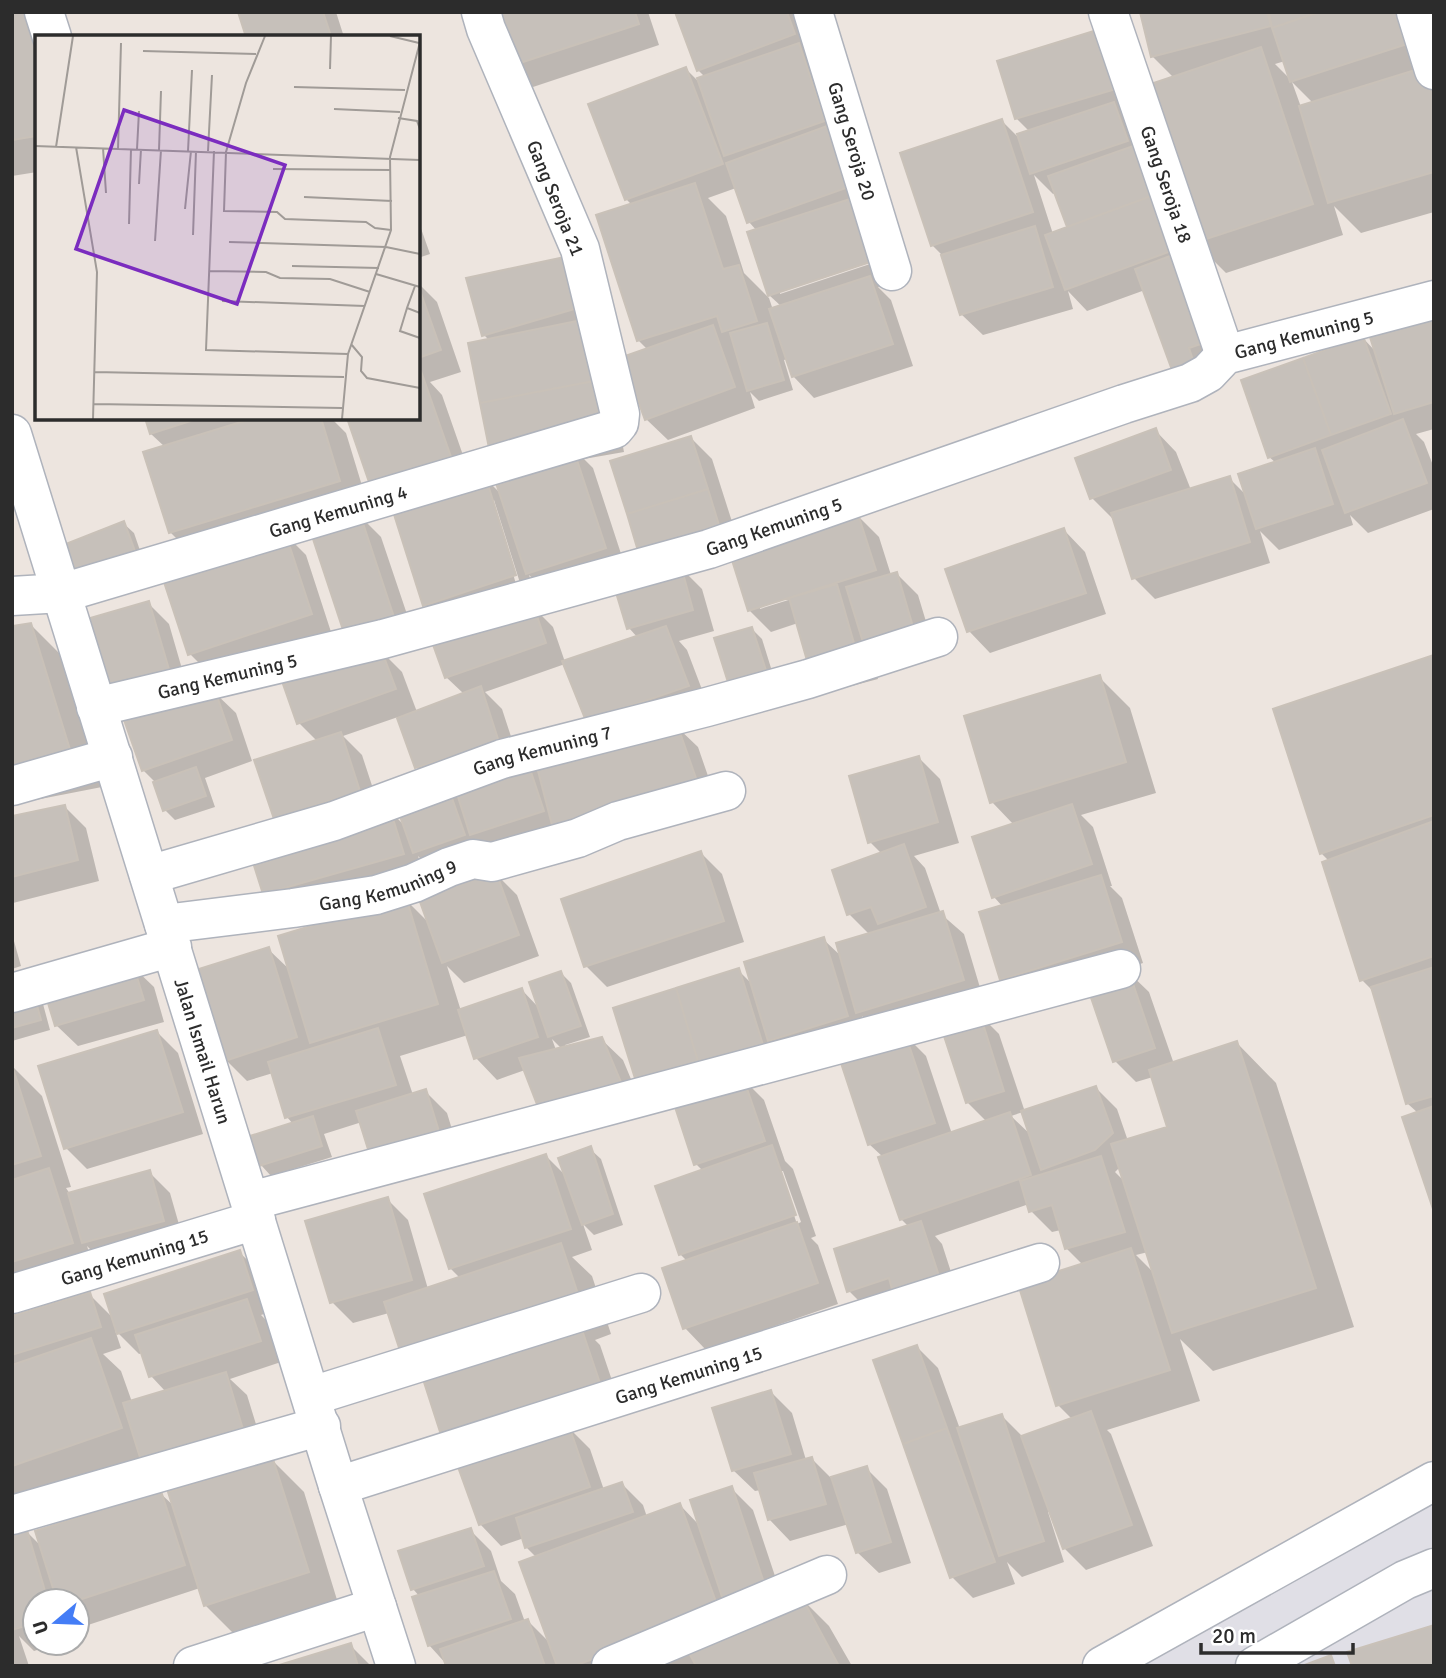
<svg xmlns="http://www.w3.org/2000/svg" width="1446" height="1678" font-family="Signika,sans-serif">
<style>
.industrial{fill:#e0dfe6}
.shadow{fill:#0003;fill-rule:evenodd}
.building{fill:#c6c0ba;stroke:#c9c1b8;stroke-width:2}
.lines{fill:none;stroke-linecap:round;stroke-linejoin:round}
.minor-casing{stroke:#afb3bc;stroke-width:41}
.minor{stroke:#fff;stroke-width:38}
.labels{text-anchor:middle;stroke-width:6;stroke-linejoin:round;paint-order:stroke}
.street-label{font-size:19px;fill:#2c2c2c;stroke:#fff}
.inset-road{fill:none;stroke:#a09b97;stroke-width:2}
.view{fill:#7b2cbf;fill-opacity:0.15;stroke:#7b2cbf;stroke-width:3.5}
.inset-edge{fill:none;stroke:#2c2c2c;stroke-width:3.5}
</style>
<rect width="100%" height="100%" fill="#ede5df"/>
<path class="industrial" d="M1434,1485V1666H1117Z"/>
<path class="shadow" d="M12,12L37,37V172L12,176Z
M240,12H336L344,37H248Z
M495,12H648L659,45L533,87L512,65Z
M677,12H799L893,282L878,287L891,300L913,366L814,398L793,376L787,359L784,360L793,390L759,401L750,392L755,408L668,440L646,419L648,350L639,341L598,216L632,205L627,200L591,105L686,69L701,84L705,77L698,70ZM736,188L749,222L757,231L769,295L782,307L773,310L769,298L744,273L726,216L708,198ZM881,257L882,260L780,294V290Z
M1141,12H1413L1434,75V212L1361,233L1334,206L1343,235L1226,273L1195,242L1230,362L1195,391L1145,290L1087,311L1068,291L1073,309L983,335L961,314L943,256L932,245L1002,121L1017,136L1030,132L1016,118L999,62L1143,88L1174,78L1152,56ZM1285,61L1291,80L1275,64ZM1292,82L1313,103L1301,107ZM1034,175L1053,194L1056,193L1069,228L1053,234Z
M418,220L430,254L418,258Z
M573,257L603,344L624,452L584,459L593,468L626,569L549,594L529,575L536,596L446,626L425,605L393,506L418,418V283L437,302L461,372L430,382L442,395L472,481L484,477L502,495L489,340L484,335ZM491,500H494L520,583L516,584Z
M1434,316V429L1416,434L1424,442L1434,468V509L1368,533L1350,515L1353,525L1279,550L1260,531L1270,563L1155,599L1134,578L1113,519L1092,498L1155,430L1176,452L1191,490L1229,478L1247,496L1276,463L1269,457L1363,338L1376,352Z
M147,418H331L346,433L370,512L359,515L381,537L416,641L382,652L402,672L417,712L464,694L446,677L532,606L553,627L565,662L638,638L629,628L658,575L691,438L712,459L742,553L858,516L879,537L891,575L897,574L918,595L937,658L889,672L871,655L878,679L833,691L812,670L798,623L771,632L750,611L733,559L687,574L702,589L714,631L679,641L687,650L709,708L609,742L565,664L485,692L502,709L519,761L526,759L540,774L676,726L698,747L717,802L435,873L418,856L424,875L265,893L275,818L317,741L299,723L367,656L311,530L288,537L306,555L332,635L211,675L190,654L200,562L170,532L165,447L151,434ZM797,594L798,597L760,609V606ZM398,717L416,767L438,789L405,826L390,811L381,813L362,755L343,736ZM455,783L460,799L447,786Z
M123,523L134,533L145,565L87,587Z
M1064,530L1085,552L1106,614L990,653L969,631Z
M148,603L169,624L191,700L214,692L236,713L252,761L205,778L215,807L175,820L165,810L155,782L143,770Z
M31,625L62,656L102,787L20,803Z
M752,629L762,639L780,697H734Z
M1434,657V1207L1418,1113L1408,1104L1375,993L1362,980L1329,861L1322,854L1275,710Z
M1099,677L1130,708L1156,793L1081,815L1093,827L1112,886H1110L1122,898L1143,963L1125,969L1149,992L1174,1064L1237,1043L1276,1083L1354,1327L1213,1371L1180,1339L1200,1401L1107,1430L1111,1434L1153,1546L1086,1570L1065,1549L1051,1511L1048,1512L1064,1562L1022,1577L1007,1562L1015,1584L973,1598L952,1577L917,1347L938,1368L960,1429L1002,1416L1023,1437L1072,1419L1058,1405L1083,1265L1067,1249L1061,1230L1052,1232L1031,1211L1029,1204L935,1236L942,1244L961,1303L870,1312L849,1291L909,1227L901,1219L883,1157L869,1144L905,1035L926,1056L952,1134L987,1122L967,1102L978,1013L999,1034L1025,1112L1096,1088L1117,1109L1128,1141L1169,1128L1153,1077L1136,1082L1115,1061L1088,984L1023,1000L1001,979L1003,907L994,897L1014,825L992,802ZM1023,1112L1032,1136L1011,1116ZM1120,1167L1126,1183L1115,1172ZM1148,1252L1155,1274L1136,1255Z
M919,758L940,779L959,843L914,856L925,868L941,914L964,934L984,1001L879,1033L862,1016L868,1037L745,1081L764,1100L785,1161L793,1169L816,1236L811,1238L818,1245L838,1304L706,1350L685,1328L664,1269L687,1261L680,1254L703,1171L696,1164L738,970L752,984L823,939L842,957L870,935L849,914L882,854L870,842ZM779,1171H783L801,1222L797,1224Z
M65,807L86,828L99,881L13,903L12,818Z
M701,853L722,874L744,942L607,987L586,966Z
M496,874L517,895L539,956L464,983L447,966L461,1011L522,990L540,1009L561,973L571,983L590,1037L565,1045L566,1048L601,1039L623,1060L646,1115L525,1070L497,1080L476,1058L468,1035L400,1056L413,1095L425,1091L447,1113L462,1162L362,1122L324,1134L332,1157L271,1176L261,1165L293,1124L287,1117L273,1073L247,1081L226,1060L268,949L290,970L405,899L429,923ZM552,1039L562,1049L556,1050Z
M12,934L21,966L12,969Z
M132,966L154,987L164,1022L78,1046L56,1025Z
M12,999L43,1004L50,1030L12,1041Z
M157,1032L178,1053L203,1134L87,1169L66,1148Z
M12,1066L42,1096L71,1187L66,1188L70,1194L149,1172L170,1193L184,1242L105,1264L87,1246L93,1264L12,1277Z
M590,1149L601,1159L623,1225L594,1235L583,1224L592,1250L572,1257L592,1276L611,1334L595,1340L600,1345L621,1407L566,1425L590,1449L604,1490L622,1484L643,1505L647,1517L680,1505L700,1526L731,1488L753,1510L784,1603L798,1595L829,1626L852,1666H698L697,1663L692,1666H448L429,1645L420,1597L413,1589L400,1553L470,1530L491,1551L501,1581L515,1594L525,1622L528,1621L550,1643L537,1558L527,1548L524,1538L501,1546L480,1524L426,1382L389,1313L353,1323L332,1302L387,1199L408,1220L428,1289L461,1279L450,1268L546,1156L567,1177Z
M239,1252L261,1273L273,1311L261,1315L268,1322L281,1362L230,1379L247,1395L266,1457L12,1507V1318L89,1294L113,1318ZM115,1330L139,1354L143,1353L151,1376L166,1392L132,1402L121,1371L103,1354L121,1348Z
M771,1392L792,1413L806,1460L812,1459L832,1479L866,1468L887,1489L911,1563L879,1573L857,1552L849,1524L790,1541L769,1519L761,1490L755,1491L733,1470Z
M273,1461L304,1492L338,1603L236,1636L205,1605L200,1588L82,1627L77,1622V1601H35V1643H59L34,1651L19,1636L29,1666H12V1536L26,1531L41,1546L160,1493L175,1507Z
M350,1645L371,1666H283Z"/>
<path class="building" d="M12,12H39L37,136L12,140Z
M238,12H323L331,36L246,37Z
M493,12H635L639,24L511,66Z
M675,12H787L795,34L697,71Z
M1140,12H1267L1271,26L1151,57Z
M1269,12H1319L1272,28Z
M1319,12H1400L1410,43L1290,82L1272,28Z
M1110,26L1129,85L1015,119L997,61Z
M799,43L825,121L724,156L697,78Z
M1261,47L1313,204L1194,243L1142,87Z
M1428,66L1434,85V172L1328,203L1299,106Z
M686,67L723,164L625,200L588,104Z
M1114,102L1128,141L1030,174L1017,134Z
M1002,119L1033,212L931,246L900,153Z
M827,126L849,187L747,223L726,163Z
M1136,145L1154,195L1067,227L1048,176Z
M695,183L723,269L739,265L757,321L722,332L717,316L637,341L596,215Z
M1154,195L1174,250L1065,290L1045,235Z
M853,198L873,261L768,296L747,232Z
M1035,226L1053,287L960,315L941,255Z
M1178,253L1210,341L1189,348L1194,363L1172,370L1135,269Z
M574,255L588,305L482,336L466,278Z
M870,276L893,344L792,377L769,309Z
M418,285L441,350L418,358Z
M1434,314V402L1394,414L1369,334Z
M582,320L594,381L480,403L468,343Z
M767,323L784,380L747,391L730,333Z
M713,325L735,387L645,420L622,357Z
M1363,336L1391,414L1331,435L1303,358Z
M1303,358L1331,435L1268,458L1241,380Z
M421,371L451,457L370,485L347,418H418V372Z
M594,381L603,431L490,453L480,403Z
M145,418H200L150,434Z
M254,418H321L340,481L169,533L143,452Z
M1403,419L1427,483L1345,513L1322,450Z
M1156,428L1171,470L1090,499L1075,458Z
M691,436L708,489L627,514L610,461Z
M572,445L606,548L526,574L492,471Z
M1315,448L1333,504L1256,529L1238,474Z
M485,475L516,575L423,606L391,505Z
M1230,476L1250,542L1132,579L1111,513Z
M708,489L722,535L641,561L627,514Z
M360,514L395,620L345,636L310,530Z
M858,514L876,570L748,611L730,554Z
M124,521L136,554L75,578L63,545Z
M1064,528L1086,593L967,632L945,569Z
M285,532L312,614L188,655L161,573Z
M681,566L693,610L627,629L614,586Z
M897,572L916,637L866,652L846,587Z
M837,584L858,657L810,671L789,598Z
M149,601L173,683L111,702L87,619Z
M533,604L546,643L445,678L431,639Z
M31,623L72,756L12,768V626Z
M666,626L689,686L586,721L562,661Z
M752,627L771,686L733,698L714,638Z
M381,649L396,689L297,724L283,684Z
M1434,655V815L1320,854L1273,709Z
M1100,675L1126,762L990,803L964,716Z
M481,686L499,742L415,768L397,718Z
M215,690L232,740L142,771L124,720Z
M677,724L697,781L553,829L537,767Z
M341,732L360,791L274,819L254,760Z
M919,756L938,822L868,843L849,776Z
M526,757L544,811L470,835L453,781Z
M196,767L206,796L163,811L153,782Z
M447,784L465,835L413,853L395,802Z
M1072,804L1092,864L992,898L972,837Z
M65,805L78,860L12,877V816Z
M390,809L404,854L263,894L249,850Z
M1434,821V956L1360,981L1322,862Z
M904,844L926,907L878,924L871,907L847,915L832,870Z
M701,851L724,921L584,967L561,899Z
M496,872L519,935L442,963L419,899Z
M1101,875L1122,942L1000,980L979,912Z
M406,897L438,1004L310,1043L278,936Z
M943,911L964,980L856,1013L836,943Z
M824,937L848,1016L768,1041L744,962Z
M269,947L297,1037L225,1061L196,970Z
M133,964L144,1000L55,1026L44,990Z
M1434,967V1096L1406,1104L1371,987Z
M739,968L764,1048L700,1068L676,988Z
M1128,969L1155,1048L1113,1062L1086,983Z
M561,971L581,1026L548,1037L529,982Z
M522,988L538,1037L474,1059L458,1010Z
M676,988L700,1068L638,1088L613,1008Z
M33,991L41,1020L12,1028V997Z
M979,1011L1004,1091L966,1103L940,1024Z
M378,1028L396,1085L285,1118L268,1062Z
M157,1030L183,1112L64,1149L38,1066Z
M905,1033L935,1123L868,1145L838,1054Z
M602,1037L626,1094L540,1112L519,1058Z
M1237,1041L1316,1288L1172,1333L1111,1144L1167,1127L1149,1070Z
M12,1065L41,1156L12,1165Z
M743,1077L765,1141L694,1165L673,1101Z
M1096,1086L1113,1133L1095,1150L1041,1170L1021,1111Z
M426,1089L442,1141L372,1162L356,1111Z
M1434,1106V1212L1402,1117Z
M1010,1112L1031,1175L900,1220L878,1157Z
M313,1116L322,1146L259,1166L250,1136Z
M772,1145L796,1215L679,1255L655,1186Z
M591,1146L613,1214L582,1225L558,1158Z
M546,1154L571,1229L449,1269L424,1194Z
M1101,1156L1125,1232L1065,1249L1052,1205L1029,1212L1020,1181Z
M49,1168L73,1243L12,1262V1180Z
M150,1170L164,1221L82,1243L68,1193Z
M388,1197L412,1280L330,1303L305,1221Z
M921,1221L941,1282L894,1297L889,1278L847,1292L834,1249Z
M797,1222L818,1283L683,1329L662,1268Z
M561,1243L581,1303L404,1363L384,1302Z
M1131,1248L1170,1370L1056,1406L1018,1284Z
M240,1250L253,1290L117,1334L104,1294Z
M90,1292L101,1327L12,1355V1316Z
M247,1299L261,1341L149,1377L135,1335Z
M579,1321L601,1386L442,1438L421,1373Z
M91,1338L122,1428L12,1466V1365Z
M917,1345L947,1428L903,1444L873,1360Z
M226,1372L245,1436L143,1467L123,1403Z
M771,1390L791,1454L732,1471L712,1408Z
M1091,1411L1132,1525L1063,1549L1021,1436Z
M1002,1414L1044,1541L999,1556L957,1428Z
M569,1426L590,1487L479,1525L457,1464Z
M947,1428L995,1562L950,1578L903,1444Z
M812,1457L826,1504L768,1520L754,1473Z
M273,1459L309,1572L204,1606L168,1492Z
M867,1466L891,1542L856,1553L831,1477Z
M622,1482L633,1512L525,1548L516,1518Z
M732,1486L769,1598L727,1612L690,1500Z
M161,1491L185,1565L76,1601H57L35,1531Z
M680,1503L720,1613L574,1666H557L519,1562Z
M471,1528L484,1566L411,1590L398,1551Z
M27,1530L48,1601H35V1623L12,1630V1534Z
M494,1571L511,1619L428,1646L412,1597Z
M799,1592L839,1666H696L689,1653Z
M528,1619L545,1666H446L440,1649Z
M1434,1625V1666H1352L1347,1652Z
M351,1643L358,1666H276Z
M1331,1655L1335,1666H1302Z"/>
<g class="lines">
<g class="minor-casing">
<g id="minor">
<path d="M44,12L52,37"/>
<path id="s1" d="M813,12L892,271"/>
<path id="s2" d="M1108,12L1225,355"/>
<path d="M1416,12L1434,70"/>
<path id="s3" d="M12,434L338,1486L396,1666"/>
<path id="s4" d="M12,596L62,593L614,429L619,423L620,414L580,249L486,29L481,12"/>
<path id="s5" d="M96,707L383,639L709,549L1124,404L1190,383L1208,373L1225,355L1434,300"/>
<path d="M12,786L113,757"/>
<path id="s6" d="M149,875L334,821L502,759L707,707L808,679L938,637"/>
<path id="s7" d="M164,924L293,908L376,895L414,883L449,867L473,859L492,862L578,838L618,821L726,791"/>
<path d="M12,993L172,947"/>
<path d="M251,1201L1121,969"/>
<path id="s8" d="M12,1294L256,1220"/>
<path d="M312,1396L641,1293"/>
<path id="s9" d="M338,1486L1040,1263"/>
<path d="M12,1515L321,1426"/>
<path d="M193,1666L377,1607"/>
<path d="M611,1666L827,1575"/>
<path d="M1102,1666L1434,1481"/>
<path d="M1255,1666L1405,1580L1434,1568"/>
</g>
</g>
<use href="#minor" class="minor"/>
</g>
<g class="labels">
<g class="street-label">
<text dy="7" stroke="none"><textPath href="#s1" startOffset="135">Gang Seroja 20</textPath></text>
<text dy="7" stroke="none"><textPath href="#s2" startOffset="182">Gang Seroja 18</textPath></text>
<text transform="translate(556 198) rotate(68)" y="7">Gang Seroja 21</text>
<text dy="7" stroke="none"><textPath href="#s5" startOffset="1269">Gang Kemuning 5</textPath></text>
<text dy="7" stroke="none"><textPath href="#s4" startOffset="338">Gang Kemuning 4</textPath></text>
<text dy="7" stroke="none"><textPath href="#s5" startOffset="702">Gang Kemuning 5</textPath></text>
<text dy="7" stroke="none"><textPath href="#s5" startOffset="135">Gang Kemuning 5</textPath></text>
<text dy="7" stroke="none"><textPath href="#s6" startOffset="413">Gang Kemuning 7</textPath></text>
<text dy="7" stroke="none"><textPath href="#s7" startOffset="228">Gang Kemuning 9</textPath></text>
<text dy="7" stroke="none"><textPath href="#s3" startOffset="646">Jalan Ismail Harun</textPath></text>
<text dy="7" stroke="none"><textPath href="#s8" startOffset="128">Gang Kemuning 15</textPath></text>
<text dy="7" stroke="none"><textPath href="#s9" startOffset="368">Gang Kemuning 15</textPath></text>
</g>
</g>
<g transform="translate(35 35)">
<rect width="385" height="385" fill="#ede5df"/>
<path class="inset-road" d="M230,1L211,48L191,117L189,176L242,177L250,184L331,187L340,193L356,195M355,1L384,8M108,16L221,19M295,34L296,1M259,52L370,55M299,74L365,77M363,83L382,86L385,94M0,111L385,125M21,112L38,1M41,112L62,237L58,384M68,113L71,158M83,114L86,8M102,114L104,76M124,115L126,56M153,116L157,35M173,116L177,40M179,116L171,315L313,319M238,134L356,135M104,149L106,114M269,162L357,166M150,174L156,116M94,189L96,114M158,200L161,116M120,206L126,115M194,207L351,212L385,219M257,231L344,233M175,236L231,237L245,243L295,244L335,257M341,239L385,252M380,251L372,273L385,278M187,266L330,271M372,273L365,296L385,303M316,309L327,322L326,336L332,343L385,353M59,337L309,342M58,369L307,373M307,384L313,319L356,195L355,122L385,7"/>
<path class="view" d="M89,75L250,130L202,269L41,214Z"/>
<rect width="385" height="385" class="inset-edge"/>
</g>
<rect width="1446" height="1678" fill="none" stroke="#2c2c2c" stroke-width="28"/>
<g transform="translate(56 1622) rotate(251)"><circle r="33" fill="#ffffff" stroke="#ababab" stroke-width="2"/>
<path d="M0-5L12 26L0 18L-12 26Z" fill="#447df6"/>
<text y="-10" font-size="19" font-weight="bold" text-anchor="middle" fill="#2c2c2c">U</text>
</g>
<path d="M1201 1643v10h152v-10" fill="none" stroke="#2c2c2c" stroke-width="3.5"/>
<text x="1212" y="1643" font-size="21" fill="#2c2c2c" stroke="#ffffff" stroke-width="5" paint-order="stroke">20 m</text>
</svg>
